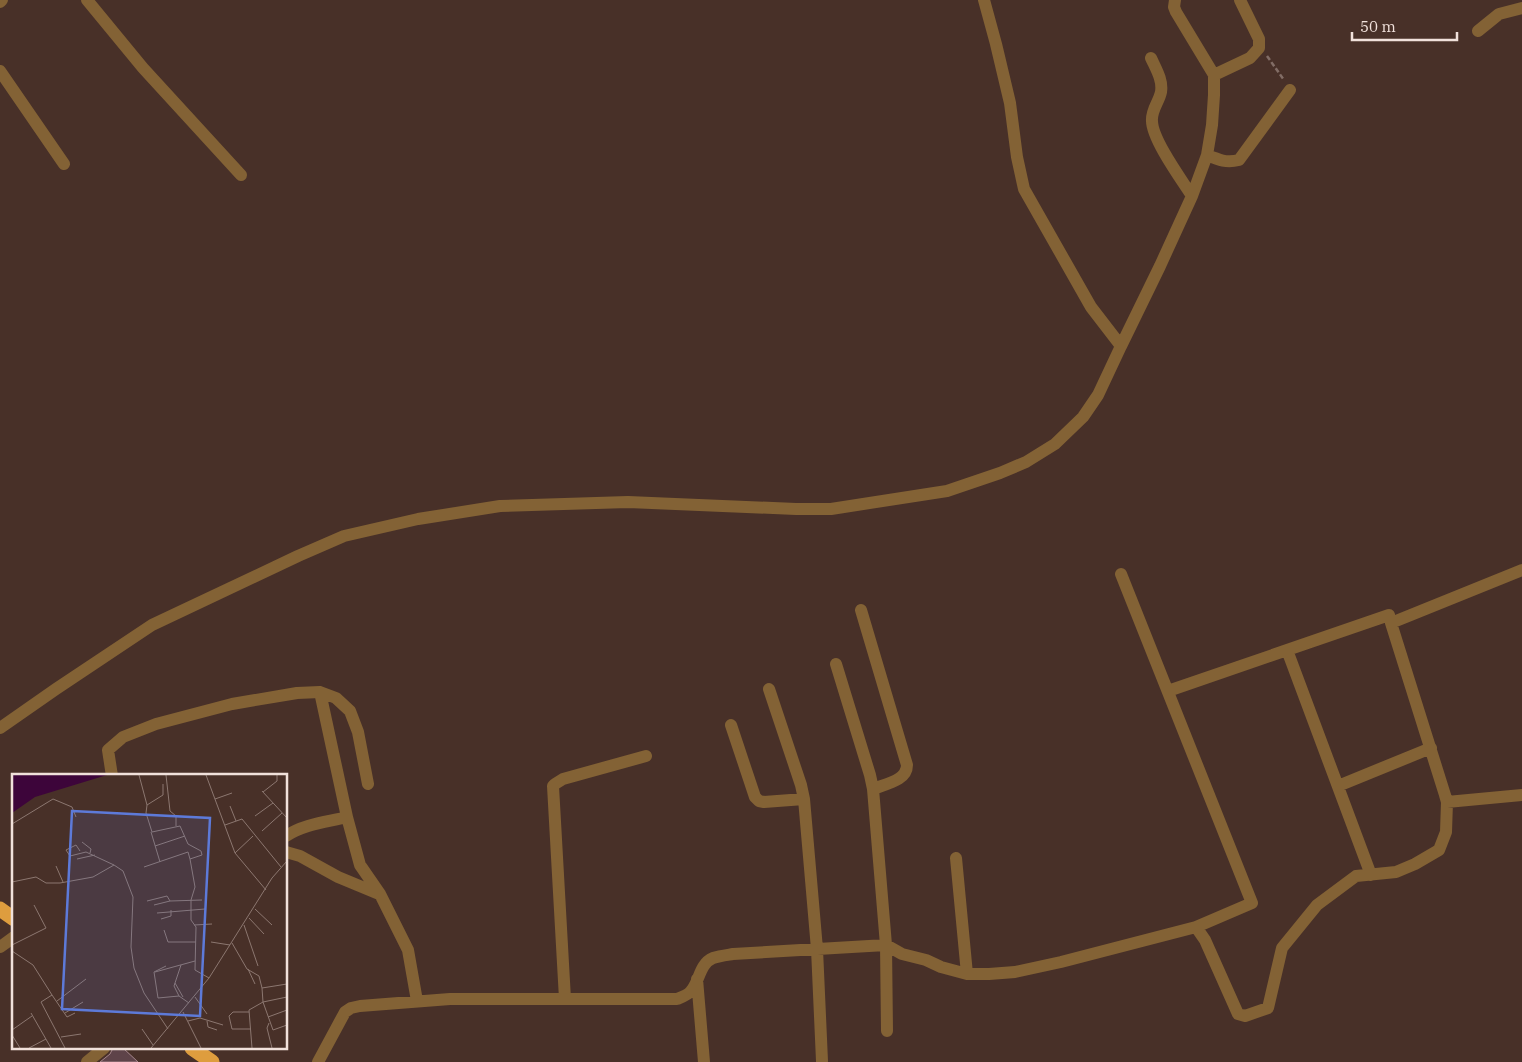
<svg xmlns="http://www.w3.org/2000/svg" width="1522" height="1062" font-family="'IBM Plex Serif',serif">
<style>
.building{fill:#5e4349;stroke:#a6868c}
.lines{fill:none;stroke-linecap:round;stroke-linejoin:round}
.path{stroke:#826d66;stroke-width:2.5;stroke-dasharray:5 2.5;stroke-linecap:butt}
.minor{stroke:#836235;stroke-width:12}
.highway{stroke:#de9d3e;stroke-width:15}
.inset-road{fill:none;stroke:#8c7770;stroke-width:1}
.view{fill:#5d7ad9;fill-opacity:0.15;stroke:#5d7ad9;stroke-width:2.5}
.inset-edge{fill:none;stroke:#f1e1db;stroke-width:2.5}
</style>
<rect width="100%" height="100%" fill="#483028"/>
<path class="building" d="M113,1048H123L138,1062H100L110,1054Z"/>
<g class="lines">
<path class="path" d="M1267,56L1284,80"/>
<path class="minor" d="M87,0L143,68L241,175
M0,2L2,0
M1478,31L1499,14L1522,8
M1151,58C1156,69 1163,80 1161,92C1159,102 1151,110 1152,121C1152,139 1181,179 1192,196
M0,71L64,164
M1214,75L1250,58L1259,48V39L1240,0
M1207,155C1219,160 1226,163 1239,160L1290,90
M1121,346L1160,266L1192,196L1207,155L1212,125L1214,95V75L1176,12L1174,7L1175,0
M1121,574L1252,903L1196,927
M861,610L907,765C907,781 885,784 873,789
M1287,650L1371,875
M836,664L870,775L873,789L886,945L887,1031
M769,689L801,785L804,799L817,949L822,1061
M1168,691L1389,615
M320,692L347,817L360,865L380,894L408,950L417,1001
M731,725L755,797L759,801L764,802L804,799
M0,728L56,689L152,625L298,556L344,536L418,519L500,506L628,502L796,509H831L947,491L1000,473L1026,462L1055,444L1083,417L1098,395L1121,346L1091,307L1024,189L1017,157L1010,103L996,44L984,0
M112,776L108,750L123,737L156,724L232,704L297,693L320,692L336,698L350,711L358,732L368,784
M1338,786L1431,748
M1447,802L1522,795
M286,836C304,824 327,822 347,817
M286,852L300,856L338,877L379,894
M956,858L967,974
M0,947L14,937
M697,979L704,1062
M565,999L553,786L555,784L563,779L646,756
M87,1062L104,1048
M318,1062L345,1012L351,1008L360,1006L450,999H677C682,997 688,995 691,991C700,981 699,964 713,958C719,956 727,955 733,954L886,945L902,954L926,960L941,967L967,974H989L1015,972L1061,962L1196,927L1205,940L1238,1014L1245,1016L1268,1008L1282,948L1317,905L1356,876L1396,872L1415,864L1439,850L1446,832L1447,802L1445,795L1391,623L1522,570"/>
<path class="highway" d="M0,909L14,919
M192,1048L212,1062"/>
</g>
<g transform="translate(12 774)">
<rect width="275" height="275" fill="#483028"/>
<path d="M0,1H95L23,23L0,39Z" fill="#3d053a"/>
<path class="inset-road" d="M127,1L135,31M154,1L158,37L164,42V52M194,1L223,79L254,116M151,10V21L135,31L134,39L140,58L168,52L176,70L189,77L190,81L178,85L183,113L179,126V146L184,153L183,196L197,204M250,17L275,44M251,18L265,7V1M203,25L220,19M218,32L224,47M243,42L261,29M0,50L41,25L60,33L64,43M213,51L230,45L269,93M250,57L270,39M139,58L148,88M70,68L79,75L78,79M143,72L173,62M68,77L64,71L54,76L58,82L74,78L102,91M223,79L241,62M65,85L83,81M44,92L51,108M132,93L176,78L178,85M0,108L24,103L34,109H48L81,103L102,91L111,97L121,123L119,173L122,194L132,219L156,255M135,127L155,122L158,127M142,131L158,127L190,126M243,135L260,151M145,139L193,135M237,144L252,160M149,145L159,142V136M182,151L200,150M232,151L246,192M152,156L156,168H184M199,168L218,171M220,169L235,195L247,202L250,214L275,210M0,171L34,154L22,131M0,177L21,191L40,221L29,228L53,274M169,191L162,212L167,222L177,229M154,192L142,198L146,224L167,222M236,195L243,210M143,198L183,187M163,209L171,223M40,221L55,243L63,239M183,223L195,240M275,223L251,228L261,256L275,251M45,227L74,205M171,238L189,274M237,238H221L217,242L220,255H238M19,239L39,274M53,239L71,228M256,243L275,236M176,247L188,244L211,251M195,247L196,253L205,256M257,249L255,254L260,274M130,255L141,271M0,256L20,242M0,261L8,274M49,263L69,260M17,274L34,265M139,274L197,204L260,104L275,87M240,274L237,236L251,228L250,214"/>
<path class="view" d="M60,37L198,44L188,242L50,235Z"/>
<rect width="275" height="275" class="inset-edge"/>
</g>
<path d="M1352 32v8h105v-8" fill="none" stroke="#f1e1db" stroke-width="2.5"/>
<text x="1360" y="32" font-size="15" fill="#f1e1db" stroke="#483028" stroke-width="4" paint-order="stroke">50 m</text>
</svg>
